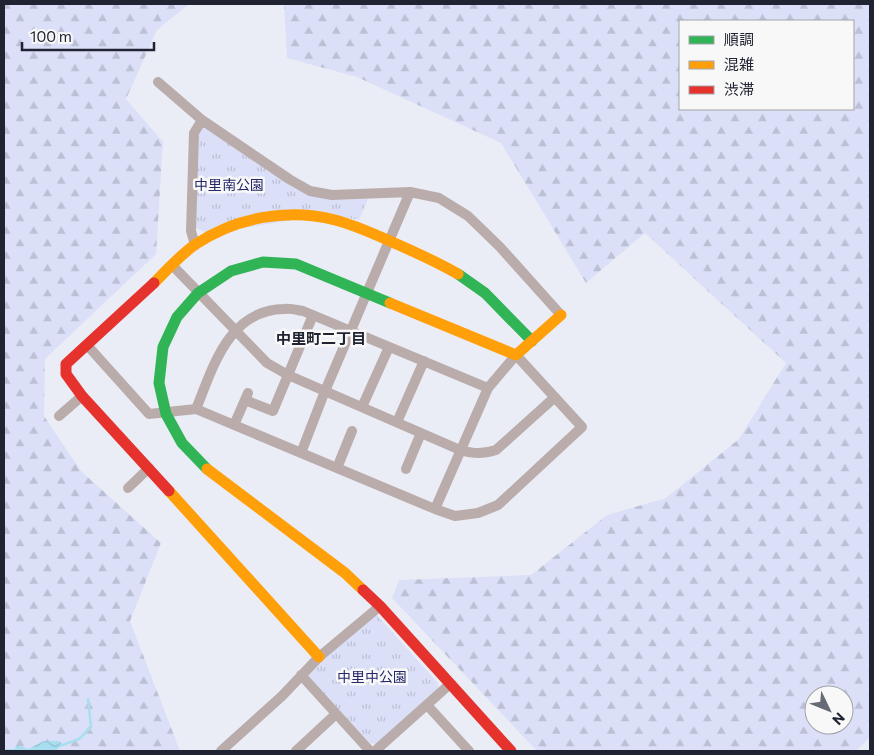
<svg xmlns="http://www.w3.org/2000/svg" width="874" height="755" font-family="Commissioner,'Noto Sans JP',sans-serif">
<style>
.forest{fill:url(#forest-firs);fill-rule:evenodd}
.park{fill:url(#park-tufts)}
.water{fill:url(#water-waves)}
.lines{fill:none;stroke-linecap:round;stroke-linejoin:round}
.stream{stroke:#a8dff0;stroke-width:2.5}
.street{stroke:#b9acab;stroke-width:10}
.fast{stroke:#30b455;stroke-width:11}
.slow{stroke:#ff9f0a;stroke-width:11}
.jam{stroke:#e5322d;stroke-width:11}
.labels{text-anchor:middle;stroke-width:5;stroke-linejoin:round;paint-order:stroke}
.park-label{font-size:14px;fill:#242768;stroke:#f8f8f8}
.neighbourhood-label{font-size:15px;font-weight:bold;fill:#202332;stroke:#f8f8f8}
</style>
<defs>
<pattern id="forest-firs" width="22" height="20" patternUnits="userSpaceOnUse" patternTransform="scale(1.25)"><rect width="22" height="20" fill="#dbe0f8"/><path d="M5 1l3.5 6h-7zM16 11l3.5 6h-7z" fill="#bcc0d5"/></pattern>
<pattern id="park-tufts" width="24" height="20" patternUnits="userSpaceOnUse" patternTransform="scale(1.25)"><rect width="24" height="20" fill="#dbe0f8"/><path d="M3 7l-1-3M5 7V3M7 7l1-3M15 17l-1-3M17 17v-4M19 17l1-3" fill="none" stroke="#bcc0d5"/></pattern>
<pattern id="water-waves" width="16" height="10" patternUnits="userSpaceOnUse" patternTransform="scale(1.25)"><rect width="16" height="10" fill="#a8dff0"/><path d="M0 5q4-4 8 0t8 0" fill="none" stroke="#90bfce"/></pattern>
</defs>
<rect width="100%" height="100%" fill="#ebedf6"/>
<path class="forest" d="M4,4H189L157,30L126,99L163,142L156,254L45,359L44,416L81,471L161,543L130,621L180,751H4Z
M284,4H870V737L856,751H537L392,598L399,580L531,575L607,515L666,498L739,439L786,363L645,233L586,283L501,143L357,77L287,58ZM680,21H853V109H680ZM814,695H844V725H814Z"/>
<path class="park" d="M204,127L332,200L368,199L359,220L328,214L208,234L195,227L199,130Z
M376,614L438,683V688L376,744L370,743L309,677V671Z"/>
<path class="water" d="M44,741H59L62,744L56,751H4L6,749H14L18,745L28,749Z"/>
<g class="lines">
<path class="stream" d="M60,746L79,739L91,727L88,699"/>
<path class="street" d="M158,82L202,120L289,179L310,191L332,195L410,192L439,198L468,216L500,247L561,315
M195,245L191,231L194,133L202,120
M173,266L267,363L288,375L460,450C474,454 483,454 496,450L555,397
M87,345L149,414L196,409L435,509L455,516L478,513L498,505L582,427L516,355L488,388L435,509
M245,400L273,411L313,315
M362,407L389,347
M196,409C213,368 228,310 284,309C290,308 297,310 303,311L488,388
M59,416L82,396
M397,422L424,361
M234,425L248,393
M301,453L325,391L410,192
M337,468L352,431
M406,469L421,433
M128,488L149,468
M301,675L370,751
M427,705L469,751
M221,751L282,696L319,657L380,606
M296,751L336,714
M375,751L450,684"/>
<path class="fast" d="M458,274L485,293L532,341
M207,469L182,443L166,414L159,383L163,347L177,317L198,293L231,271L263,262L296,264L390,303"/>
<path class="slow" d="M154,283C167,270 181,254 196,244C237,217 288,208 335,220C355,225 374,234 392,242C415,252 437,262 458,274
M390,303L516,355L561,315
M207,469L345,573L363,590
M169,491L319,657"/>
<path class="jam" d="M154,283L66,364V374L82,396L169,491
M363,590L380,606L511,751"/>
</g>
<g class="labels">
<g class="park-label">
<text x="229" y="190">中里南公園</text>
<text x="372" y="682">中里中公園</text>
</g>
<g class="neighbourhood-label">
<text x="321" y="344">中里町二丁目</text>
</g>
</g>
<rect width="874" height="755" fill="none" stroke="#202332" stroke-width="10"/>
<rect x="679" y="20" width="175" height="90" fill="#f8f8f8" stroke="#a2a3a9"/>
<rect x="689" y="36" width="25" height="8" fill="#30b455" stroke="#a2a3a9"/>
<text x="724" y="45" font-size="15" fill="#202332">順調</text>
<rect x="689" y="61" width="25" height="8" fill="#ff9f0a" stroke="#a2a3a9"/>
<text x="724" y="70" font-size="15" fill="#202332">混雑</text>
<rect x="689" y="86" width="25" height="8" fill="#e5322d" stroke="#a2a3a9"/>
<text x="724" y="95" font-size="15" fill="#202332">渋滞</text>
<g transform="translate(829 710) rotate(133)"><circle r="24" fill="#f8f8f8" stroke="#a2a3a9"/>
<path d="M0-4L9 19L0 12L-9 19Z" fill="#676a77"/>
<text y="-8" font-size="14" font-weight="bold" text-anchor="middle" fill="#202332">N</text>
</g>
<path d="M22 42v8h132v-8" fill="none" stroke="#202332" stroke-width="2.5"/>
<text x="30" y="42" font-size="15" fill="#202332" stroke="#f8f8f8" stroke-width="4" paint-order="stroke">100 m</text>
</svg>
